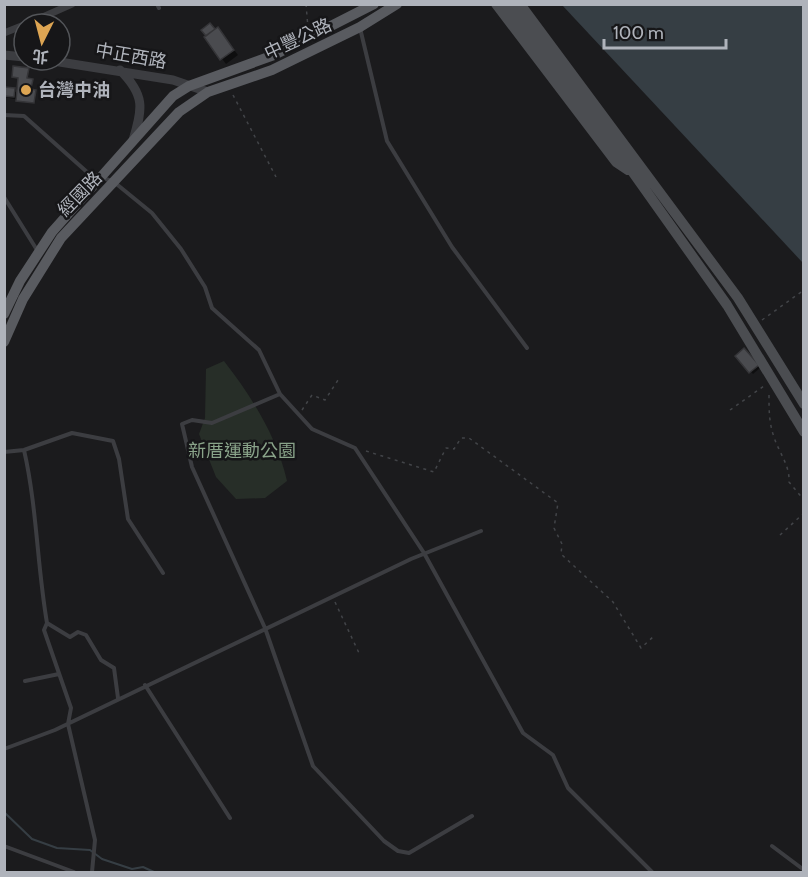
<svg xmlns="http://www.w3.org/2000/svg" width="808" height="877" font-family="Cabin,'Noto Sans TC',sans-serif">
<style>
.green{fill:#272e28}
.water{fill:#363e44}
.shadow{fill:#0007}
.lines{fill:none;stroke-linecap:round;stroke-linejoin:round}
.stream{stroke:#363e44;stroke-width:2}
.building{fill:#4a4b4f;stroke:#353538;stroke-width:1.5}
.path{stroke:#424448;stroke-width:1.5;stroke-dasharray:3 4.5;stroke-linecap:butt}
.service{stroke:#3c3d41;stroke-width:4}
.minor{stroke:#3c3d41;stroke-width:7}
.tertiary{stroke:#3c3d41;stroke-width:9}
.secondary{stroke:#4b4d51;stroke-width:10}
.primary{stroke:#595b60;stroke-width:10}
.poi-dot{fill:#dda553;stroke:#161618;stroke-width:2}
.labels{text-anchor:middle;stroke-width:5;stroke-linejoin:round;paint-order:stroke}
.street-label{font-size:18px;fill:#afb3bb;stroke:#161618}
.poi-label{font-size:18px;font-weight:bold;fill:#afb3bb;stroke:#161618;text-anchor:start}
.park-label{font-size:18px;fill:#89a389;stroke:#161618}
</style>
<rect width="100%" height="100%" fill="#1b1b1d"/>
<path class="green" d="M224,361C252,397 277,437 287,481L265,498L236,499L216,477L199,434L205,418L206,369Z"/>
<path class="water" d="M562,5H803V263Z"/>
<path class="shadow" d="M210,25L219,36L222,34L238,55L226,64L206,38Z
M28,70V80L33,81L32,91L36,92L35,103L4,97V84L6,88L18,93L19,78L14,77Z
M744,350L760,368L753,374L737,356Z"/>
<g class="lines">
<path class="stream" d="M4,812L32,839L57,848L90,850L102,859L132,869L143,867L154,872"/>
</g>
<path class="building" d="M210,23L215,29L206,36L201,30Z
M218,27L234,50L220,60L204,37Z
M13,66L29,68L27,78L33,79L31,89L36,90L34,103L16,101L18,78L12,77Z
M4,87L15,88L14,97L4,96Z
M744,348L759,365L749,373L735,356Z"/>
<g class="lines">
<path class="path" d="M306,4L308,28
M233,95L276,177
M762,320L804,290
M769,395C769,410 769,423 774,437C779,453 790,465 789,482L804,500
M302,410L312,395L325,400L340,377
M730,410L764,386
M366,451L434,472L446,448L454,449L461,438H469L558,503L554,528L562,544L561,554L613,602L641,648L654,636
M780,535L804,513
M335,602L359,653"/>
<path class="service" d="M157,4L159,8
M360,28L387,141L452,247L527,348
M4,115L24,116L87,172L114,182L152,213L181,249L205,287L212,308L259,350L280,394L312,429L355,448L424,553L523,733L553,755L568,788L652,872
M4,197L37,250
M280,394L212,423L192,420L182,424L192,467L265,628L313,766L384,841L398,851L409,853L472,816
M24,450C37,507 37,565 47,623L70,637L78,632L86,635L101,660L114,668L118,698
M4,452L24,450L72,433L113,441L119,459L128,519L163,573
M47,623L44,630L71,708L68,724L95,840L92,872
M25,681L59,674
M145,685L230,818
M4,749L55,730L411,559L481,531
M4,846L74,872
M772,846L804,870"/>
<path class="minor" d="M27,24L72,4
M4,33L24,25"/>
<path class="tertiary" d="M4,55L24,57
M47,60L173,80L208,92
M120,70C145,95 143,108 133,140"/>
<path class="secondary" d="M496,4L616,162L628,170
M508,4L600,126L727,305L804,432
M520,4L738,298L804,404"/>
<path class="primary" d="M4,314L20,281L52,232L173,96L189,86L274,55L374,4
M4,342L23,299L61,238L179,112L208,92L272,70L360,27L397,4"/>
</g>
<circle class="poi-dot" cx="26" cy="90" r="6"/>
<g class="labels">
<g class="street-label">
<text transform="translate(298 39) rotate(-25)" y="6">中豐公路</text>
<text transform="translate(131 56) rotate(10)" y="6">中正西路</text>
<text transform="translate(80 194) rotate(-46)" y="6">經國路</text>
</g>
<g class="poi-label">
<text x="38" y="96">台灣中油</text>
</g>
<g class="park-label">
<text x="242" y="457">新厝運動公園</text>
</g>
</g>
<rect width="808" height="877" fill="none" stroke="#afb3bb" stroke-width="12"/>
<g transform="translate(42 42) rotate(186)"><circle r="28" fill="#161618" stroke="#535559" stroke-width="1.5"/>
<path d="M0-4.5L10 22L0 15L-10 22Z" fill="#dda553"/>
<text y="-9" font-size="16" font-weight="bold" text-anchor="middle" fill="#afb3bb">北</text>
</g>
<path d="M604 39v9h122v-9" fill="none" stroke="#afb3bb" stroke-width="3"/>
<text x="613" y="39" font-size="18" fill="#afb3bb" stroke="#161618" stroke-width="4.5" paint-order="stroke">100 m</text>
</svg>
